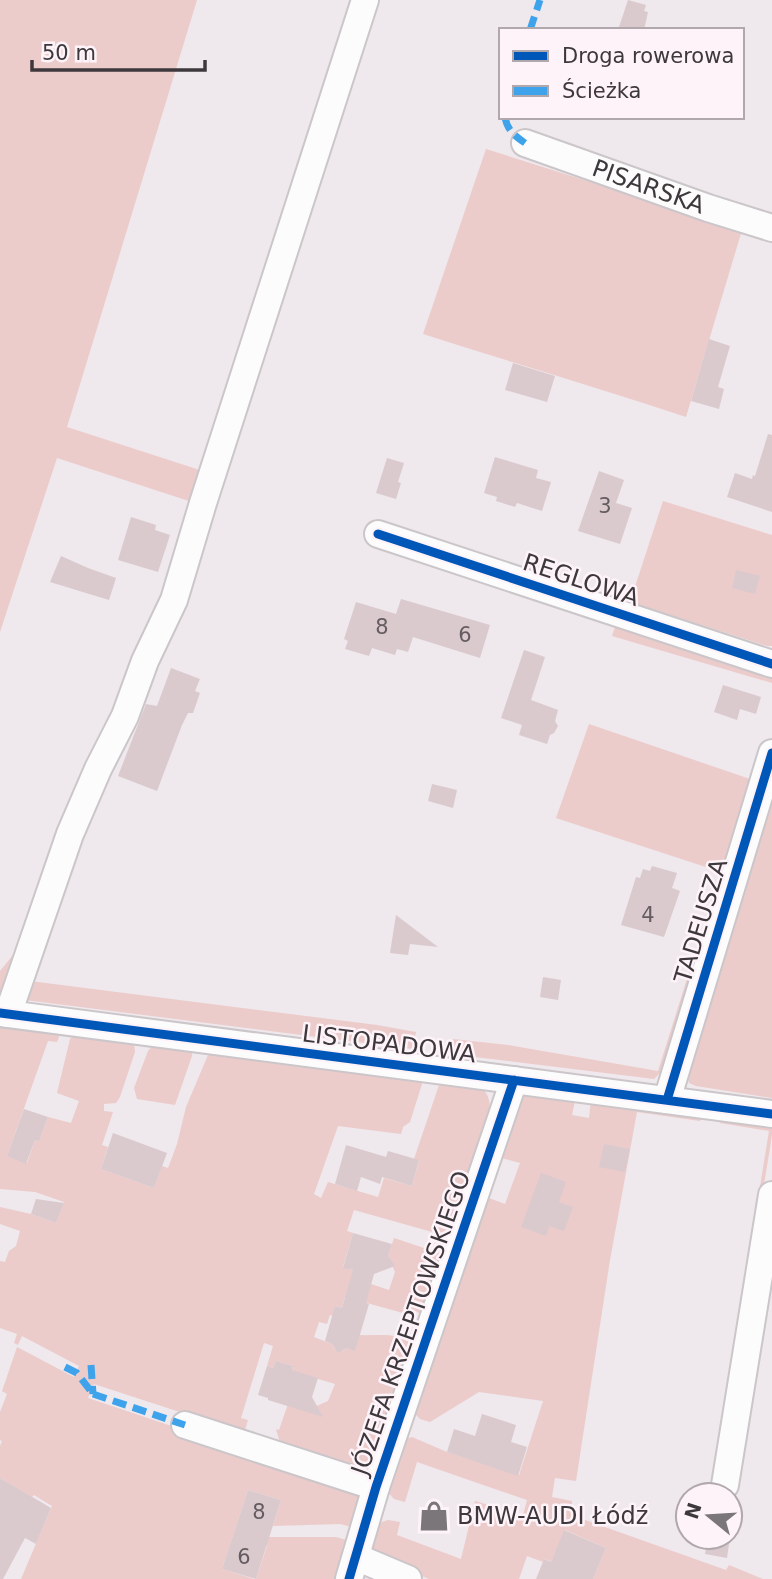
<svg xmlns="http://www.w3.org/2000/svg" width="772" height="1579" font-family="'DejaVu Sans',sans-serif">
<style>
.green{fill:#eccbcb}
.building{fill:#dacace}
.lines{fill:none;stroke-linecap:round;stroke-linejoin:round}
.minor-casing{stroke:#cbc6c9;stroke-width:30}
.minor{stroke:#fdfcfc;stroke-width:26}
.quiet{stroke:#3fa3ec;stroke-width:7;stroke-dasharray:14 7;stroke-linecap:butt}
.cycleway-casing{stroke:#fef3f9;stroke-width:13}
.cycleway{stroke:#0057b8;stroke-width:9}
.labels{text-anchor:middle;stroke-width:5;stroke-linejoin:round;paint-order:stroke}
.number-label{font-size:21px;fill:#645c60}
.street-label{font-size:24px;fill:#3d383b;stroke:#fef3f9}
.poi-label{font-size:24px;fill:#3d383b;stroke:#fef3f9;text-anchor:start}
</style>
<rect width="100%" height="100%" fill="#efe8ec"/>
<path class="green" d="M0,0H197L67,427L212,474L195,503L57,458L0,632Z
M486,149L742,230L686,417C599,388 510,362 423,334Z
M663,501L772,535V646H767L630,602Z
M618,617L772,671V683L612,636Z
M589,724L750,779L756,783L727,872L721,871V872L556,818Z
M772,786V1098L696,1086L689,1083L687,1069Z
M21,945L0,998V971Z
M697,947H703L663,1070L654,1079L450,1054L453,1039L508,1045L658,1071Z
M30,981L377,1025L416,1032L413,1049L25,1000Z
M0,1023L57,1033L59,1037L57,1042L48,1041L7,1156L27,1163L35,1140L39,1142L48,1117L71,1123L79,1101L57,1093L70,1039L76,1032L134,1042L135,1052L120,1097L116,1103L104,1104V1111L113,1112L102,1145L108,1147L101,1169L154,1188L162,1166L168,1168L177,1144L186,1107L211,1048L420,1079L422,1084L410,1122L403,1127L401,1134L338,1126L314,1194L321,1198L328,1182L378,1197L384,1178L412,1186L419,1161L414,1159L439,1085L443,1082L479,1085C489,1095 490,1099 490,1113L450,1237L354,1210L347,1231L353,1233L343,1267L364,1274L362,1281L389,1290L395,1272L388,1256L394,1238L439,1253L445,1256L426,1312L419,1313L405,1305L403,1313L345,1297L342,1308L335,1306L333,1316L330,1315L327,1324L319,1322L314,1337L332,1344L335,1349L342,1351L347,1348L355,1350L359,1335C377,1336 402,1331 413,1346L370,1475L280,1443L276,1429L279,1430L288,1404L312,1408L328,1401L335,1384L292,1371L293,1366L276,1361L273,1368L267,1366L273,1346L264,1343L241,1418L248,1420L244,1433L94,1384L88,1398L240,1449L365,1497L356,1528L340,1524L273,1526L281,1500L248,1490L222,1569L254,1579H21L52,1506L34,1495L32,1497L0,1478V1446L2,1441L0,1440V1412L7,1394L2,1391L17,1347L74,1377L79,1366L22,1336L18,1345L14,1343L17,1334L0,1328V1261L5,1262L9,1251L16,1246L20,1231L0,1224V1207L31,1214L56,1223L64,1202L35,1192L0,1189Z
M153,1045L192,1048V1056L175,1105L137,1099L134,1088L148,1051Z
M526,1094L576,1096L572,1115L589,1118L591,1100L703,1113L700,1121L637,1112L610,1260L576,1481L555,1478L552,1497L572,1501L571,1515L726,1570L729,1565L763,1579H593L606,1548L565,1530L551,1562L545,1559L543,1562L527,1556L519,1579H429L382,1559L370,1549L376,1524L388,1520L400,1522L397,1535L461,1559L475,1501L523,1515L527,1500L417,1462L405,1502L394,1499L386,1490L403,1440L412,1437L447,1452L519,1475L543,1401L479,1392L430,1422L420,1419L412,1411L482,1203L489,1198L505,1204L520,1163L501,1158L518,1099Z
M722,1118L772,1127V1135L716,1483H712L769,1131L720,1123Z
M258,1537H336L350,1541L338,1579H256L267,1546Z"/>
<path class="building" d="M628,0L646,5L644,11L648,12L644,30H618Z
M709,339L730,346L718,387L724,389L719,409L691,401Z
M513,363L555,376L547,402L505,390Z
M768,434L772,435V512L727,497L735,473L752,479L753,475L755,476Z
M495,457L538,470L536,478L551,482L542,511L517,503L515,507L496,501L497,497L484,493Z
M387,458L404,463L398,482L401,483L396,499L376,493Z
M599,471L624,480L616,503L632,508L620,544L578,531Z
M131,517L156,525L155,530L170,535L158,572L118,560Z
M61,556L88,568L116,578L109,600L50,582Z
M736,570L760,576L755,594L732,588Z
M401,599L490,625L480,658L413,637L408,652L397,649L395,655L372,648L369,656L345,649L348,641L344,639L356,602L396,614Z
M524,650L545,657L531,700L558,710L555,721L558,726L554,733L550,735L547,744L519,735L522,725L501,718Z
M171,668L200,679L195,691L200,693L193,713H188L182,725L157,791L118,776L146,704L157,706Z
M723,685L761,697L756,714L740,709L737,720L714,712Z
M432,784L457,790L453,808L428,801Z
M652,866L677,873L672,888L680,891L664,937L621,925L636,877L640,878L643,869L650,871Z
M396,915L438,947L410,944L408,955L390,953Z
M543,977L561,980L558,1000L540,997Z
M24,1109L48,1117L39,1142L35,1140L26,1164L7,1156Z
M113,1133L167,1153L154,1188L101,1169Z
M604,1144L630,1149L625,1172L599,1167Z
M346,1145L386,1157L388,1151L419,1160L412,1186L382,1177L380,1184L361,1177L357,1191L335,1184Z
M541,1173L566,1182L559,1202L573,1207L564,1231L549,1226L546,1236L521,1227Z
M36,1199L64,1203L56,1223L31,1214Z
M353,1233L392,1244L388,1256L395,1266L374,1274L366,1303L369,1304L355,1351L347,1348L338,1353L332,1344L325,1341L335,1306L342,1308L353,1270L343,1268Z
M276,1361L293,1366L292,1370L318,1378L312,1397L323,1417L268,1400V1398L258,1395L267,1366L273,1368Z
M482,1414L516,1425L511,1442L527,1447L518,1476L447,1452L454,1429L475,1436Z
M0,1478L51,1508L36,1544L25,1538L3,1579H0Z
M248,1490L281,1500L256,1579L222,1569Z
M564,1530L606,1548L593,1579H536L544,1559L551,1562Z
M708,1537H730L727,1558L705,1554Z"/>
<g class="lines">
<g class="minor-casing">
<g id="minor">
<path id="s1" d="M525,143L708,208L772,228"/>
<path d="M378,534L772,664"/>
<path d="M0,1013L772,1114"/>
<path d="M8,1014L70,834L98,769L125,716L145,661L174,600L203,503L365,0"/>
<path d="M667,1100L772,753"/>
<path d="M185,1425L376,1487"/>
<path d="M725,1485L772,1195"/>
<path d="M356,1557L408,1579"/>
<path d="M349,1579L376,1487L514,1080"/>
</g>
</g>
<use href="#minor" class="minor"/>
<path class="quiet" d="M530,30L540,0
M505,117C507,130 515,136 525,143
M91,1365L93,1394
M65,1367L77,1373L93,1394
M93,1394L185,1425"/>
<g class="cycleway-casing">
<path id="cycleway" d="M378,534L772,664
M0,1013L772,1114
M667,1100L772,753
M349,1579L376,1487L514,1080"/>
</g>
<use href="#cycleway" class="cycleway"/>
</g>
<defs>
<g id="shop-bare" transform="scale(2.415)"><path d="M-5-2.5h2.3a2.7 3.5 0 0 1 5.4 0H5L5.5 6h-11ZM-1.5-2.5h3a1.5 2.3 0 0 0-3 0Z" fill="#7b7679" stroke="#fef3f9" stroke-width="2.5" paint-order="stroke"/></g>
</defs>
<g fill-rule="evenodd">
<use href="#shop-bare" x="434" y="1516"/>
</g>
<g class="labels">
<g class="number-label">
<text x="605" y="513">3</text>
<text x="382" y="634">8</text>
<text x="465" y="642">6</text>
<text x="648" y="922">4</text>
<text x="259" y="1519">8</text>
<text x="244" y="1564">6</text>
</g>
<g class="street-label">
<text dy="8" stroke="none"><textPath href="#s1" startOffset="131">PISARSKA</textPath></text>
<text transform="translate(581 580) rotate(18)" y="8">REGLOWA</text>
<text transform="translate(701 921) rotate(-73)" y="8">TADEUSZA</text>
<text transform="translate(389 1044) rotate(7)" y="8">LISTOPADOWA</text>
<text transform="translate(411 1323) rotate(-71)" y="8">JÓZEFA KRZEPTOWSKIEGO</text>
</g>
<g class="poi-label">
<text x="457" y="1524">BMW-AUDI Łódź</text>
</g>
</g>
<rect x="499" y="28" width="245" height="91" fill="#fef3f9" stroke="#b1a8ad" stroke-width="2"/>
<rect x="513" y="51" width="35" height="10" fill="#0057b8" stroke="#b1a8ad" stroke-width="2"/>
<text x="562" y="63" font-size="21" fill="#3d383b">Droga rowerowa</text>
<rect x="513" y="86" width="35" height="10" fill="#3fa3ec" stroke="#b1a8ad" stroke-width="2"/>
<text x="562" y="98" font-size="21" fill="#3d383b">Ścieżka</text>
<g transform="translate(709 1516) rotate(288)"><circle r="33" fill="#fef3f9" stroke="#b1a8ad" stroke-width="2"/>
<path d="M0-5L12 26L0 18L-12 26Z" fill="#7b7679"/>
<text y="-10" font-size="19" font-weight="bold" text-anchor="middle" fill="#3d383b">N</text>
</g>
<path d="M32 60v10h173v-10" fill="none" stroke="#3d383b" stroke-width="3.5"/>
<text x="42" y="60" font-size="21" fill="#3d383b" stroke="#fef3f9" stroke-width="5" paint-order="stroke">50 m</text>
</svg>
